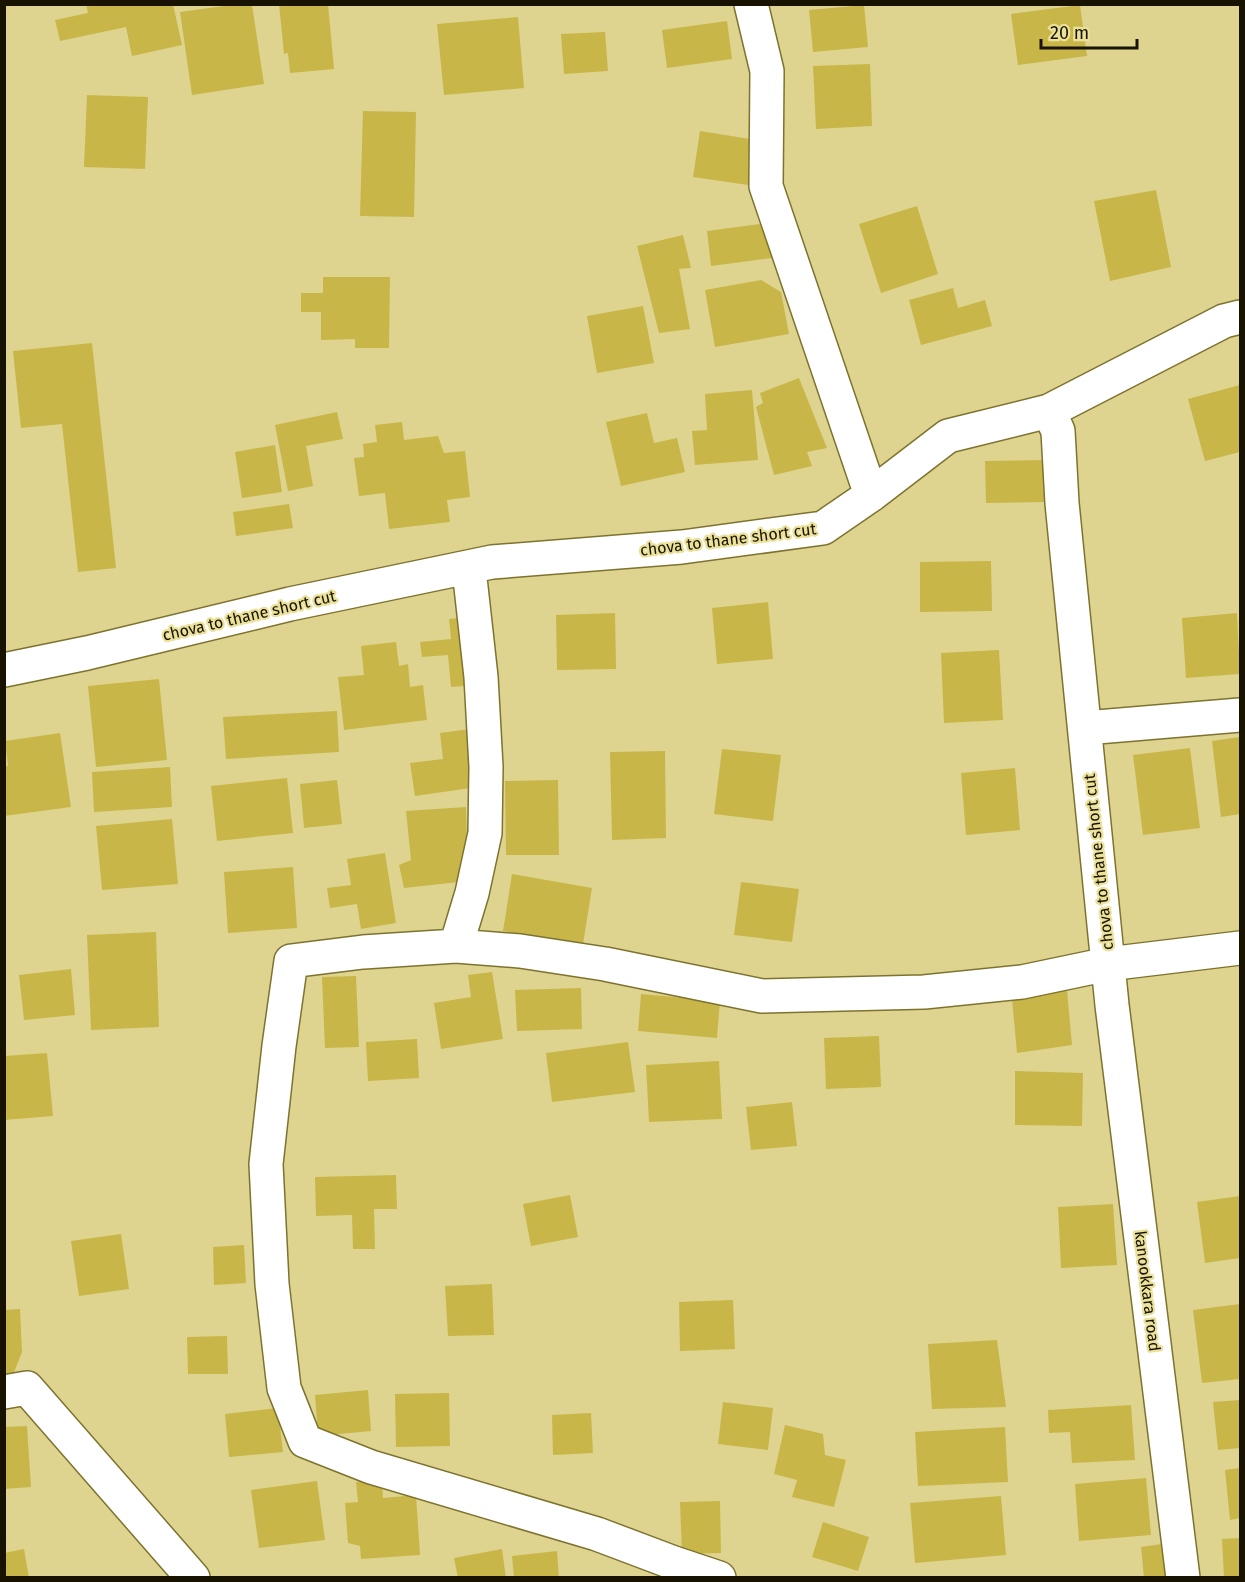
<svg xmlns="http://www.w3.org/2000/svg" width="1245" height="1582" font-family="'Fira Sans',sans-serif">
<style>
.building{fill:#c8b748}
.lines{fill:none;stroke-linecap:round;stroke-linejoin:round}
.street-casing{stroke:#7d732f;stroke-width:36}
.street{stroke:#fff;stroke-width:33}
.labels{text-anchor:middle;stroke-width:4.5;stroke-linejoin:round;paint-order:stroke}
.street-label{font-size:16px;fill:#171300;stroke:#ebe19b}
</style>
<rect width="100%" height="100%" fill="#ded48f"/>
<path class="building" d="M86,4H173L182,45L132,56L126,27L60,41L55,20L88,13Z
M279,4H328L334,69L290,73L288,53L284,54Z
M231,5H252L264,84L192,95L180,12Z
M864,5L868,47L813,52L809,10Z
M1080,5L1087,56L1018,65L1011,14Z
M518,17L524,88L444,95L437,24Z
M727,21L732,59L667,68L662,30Z
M605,32L608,71L564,74L561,34Z
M870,64L872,126L816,129L813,66Z
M87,95L148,97L145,169L84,167Z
M363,111L416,112L414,217L360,216Z
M700,131L756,140L748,185L693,177Z
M1156,190L1171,267L1110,281L1094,201Z
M917,206L938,274L881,293L859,224Z
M768,223L772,258L711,266L707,231Z
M683,235L691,268L679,269L690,329L659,333L637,246Z
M323,277H390L389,348H355V339L321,340V312H301V293H323Z
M761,280L781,292L789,334L715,347L705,290Z
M953,288L958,308L985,300L992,326L921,345L909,300Z
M643,306L654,363L597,373L587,316Z
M92,343L116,568L78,572L62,424L21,428L13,351Z
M799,378L827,448L807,452L812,466L774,475L756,407L763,403L760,393Z
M1240,385V452L1205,461L1188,399Z
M752,390L758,460L695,465L692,431L707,430L705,394Z
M337,412L343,439L306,446L313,486L288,491L275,425Z
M647,413L654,443L677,438L685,472L621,486L606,422Z
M402,422L404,440L438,436L444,453L465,451L470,497L447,500L450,522L389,529L385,493L359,496L354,458L364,457L363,444L377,442L375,425Z
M275,445L282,492L242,498L235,452Z
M1045,460V502L986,503L985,461Z
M289,504L293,528L236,536L233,512Z
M991,561L992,611L920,612V562Z
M768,602L773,659L717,664L712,608Z
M615,613L616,669L557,670L556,615Z
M1237,613L1240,674L1186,678L1182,618Z
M471,617L476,685L451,687L448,655L422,657L420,642L451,639L449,619Z
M396,642L399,666L408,664L410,687L423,685L427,720L344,730L338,677L364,675L361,646Z
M999,650L1003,720L944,723L941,653Z
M159,679L167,760L96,767L88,686Z
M337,711L339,752L226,759L223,717Z
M470,729L478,787L415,796L410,763L443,759L440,733Z
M60,733L71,807L4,816V766H8L5,741Z
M1240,737V814L1221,817L1212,741Z
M1190,748L1200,828L1143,835L1133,755Z
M722,749L781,755L773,821L714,814Z
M665,751L666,838L612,840L610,752Z
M170,767L172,807L94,812L92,772Z
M1015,768L1020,830L966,835L961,773Z
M287,778L293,833L217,841L211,786Z
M337,780L342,824L304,828L300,784Z
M558,780L559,855H506L505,781Z
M466,807L468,881L404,888L399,865L411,860L406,811Z
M172,819L178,884L102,890L96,826Z
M385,853L396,923L361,929L357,904L330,908L327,888L351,885L347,859Z
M293,867L297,928L228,933L224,872Z
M512,874L592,888L583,944L503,931Z
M741,882L799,889L792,942L734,935Z
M156,932L159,1027L91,1030L87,935Z
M71,969L75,1015L24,1020L19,975Z
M492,972L503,1039L441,1049L434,1003L471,997L468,975Z
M356,976L359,1047L325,1048L322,977Z
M581,988L582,1029L517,1031L515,990Z
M1067,990L1072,1045L1017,1053L1012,999Z
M641,994L720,1001L717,1038L638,1031Z
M879,1036L881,1087L826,1089L824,1038Z
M417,1039L419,1078L368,1081L366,1042Z
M628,1042L635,1092L552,1102L546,1053Z
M47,1053L53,1116L4,1120V1056Z
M719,1061L722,1119L649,1122L646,1065Z
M1015,1071L1083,1073L1082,1126L1015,1125Z
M792,1102L797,1146L751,1150L746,1107Z
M396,1175L397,1209H374L375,1249H353L352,1215L316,1216L315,1177Z
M570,1195L578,1237L531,1246L523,1204Z
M1240,1196V1258L1205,1263L1197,1202Z
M1113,1204L1117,1265L1061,1268L1058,1207Z
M121,1234L129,1289L79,1296L71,1241Z
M244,1245L246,1283L214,1285L213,1247Z
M492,1284L494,1335L448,1336L445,1286Z
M733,1300L735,1349L680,1351L679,1302Z
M1240,1304V1379L1202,1383L1193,1310Z
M20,1309L22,1352L13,1375H4V1310Z
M227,1336L228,1374H188L187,1337Z
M997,1340L1006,1407L932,1409L928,1344Z
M368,1390L371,1431L318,1436L315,1395Z
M449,1393L450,1446L396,1447L395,1394Z
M1240,1400V1448L1218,1450L1213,1402Z
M723,1402L773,1408L768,1450L718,1444Z
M1131,1405L1135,1460L1072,1463L1070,1432L1049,1433L1048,1410Z
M278,1408L283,1452L229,1457L225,1414Z
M591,1413L593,1453L553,1455L552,1415Z
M785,1425L823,1434L825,1455L846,1460L834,1507L792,1497L797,1480L774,1474Z
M27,1426L31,1487L4,1489V1427Z
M1005,1427L1008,1482L918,1486L915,1432Z
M1240,1468V1518L1230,1520L1225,1470Z
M1146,1478L1151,1535L1079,1541L1075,1484Z
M382,1479L383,1498L416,1495L420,1555L361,1559L360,1546L348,1543L345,1503L358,1502L356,1482Z
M317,1481L325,1540L259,1548L251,1490Z
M1001,1496L1006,1555L915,1563L910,1503Z
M720,1501L721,1553L682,1554L680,1502Z
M823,1522L869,1537L858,1571L812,1557Z
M1240,1538V1578H1224L1222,1539Z
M1162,1544L1165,1566L1173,1565L1174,1578H1144L1141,1547Z
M24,1549L29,1578H4V1553Z
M502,1549L506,1578H458L454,1558Z
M557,1551L559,1578H514L512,1556Z"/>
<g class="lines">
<g class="street-casing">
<path id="street" d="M751,4L767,71L766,186L871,495
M1049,411L1058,431L1062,503L1112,1005L1183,1578
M4,670L87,653L290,604L492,562L682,547L823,528L871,495L948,436L1049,411L1224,321L1240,317
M1085,728L1240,715
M456,946L472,893L485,833L486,767L481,677L469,569
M4,1392L27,1388L193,1578
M719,1578L674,1563L597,1534L371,1467L305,1441L284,1388L272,1284L266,1164L279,1046L291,961L363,952L456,946L520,951L605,964L762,996L924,992L1022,982L1108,964L1240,948"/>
</g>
<use href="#street" class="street"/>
</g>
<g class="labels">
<g class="street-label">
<text transform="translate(728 539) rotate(-7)" y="6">chova to thane short cut</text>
<text transform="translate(249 615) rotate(-13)" y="6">chova to thane short cut</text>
<text transform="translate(1098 862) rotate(-96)" y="6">chova to thane short cut</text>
<text transform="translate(1148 1291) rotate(83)" y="6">kanookkara road</text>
</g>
</g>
<rect width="1245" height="1582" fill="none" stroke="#171300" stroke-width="12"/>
<path d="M1041 39v9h96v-9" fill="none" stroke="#171300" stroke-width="3"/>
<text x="1050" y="39" font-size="18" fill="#171300" stroke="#ebe19b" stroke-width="4.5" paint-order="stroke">20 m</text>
</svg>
